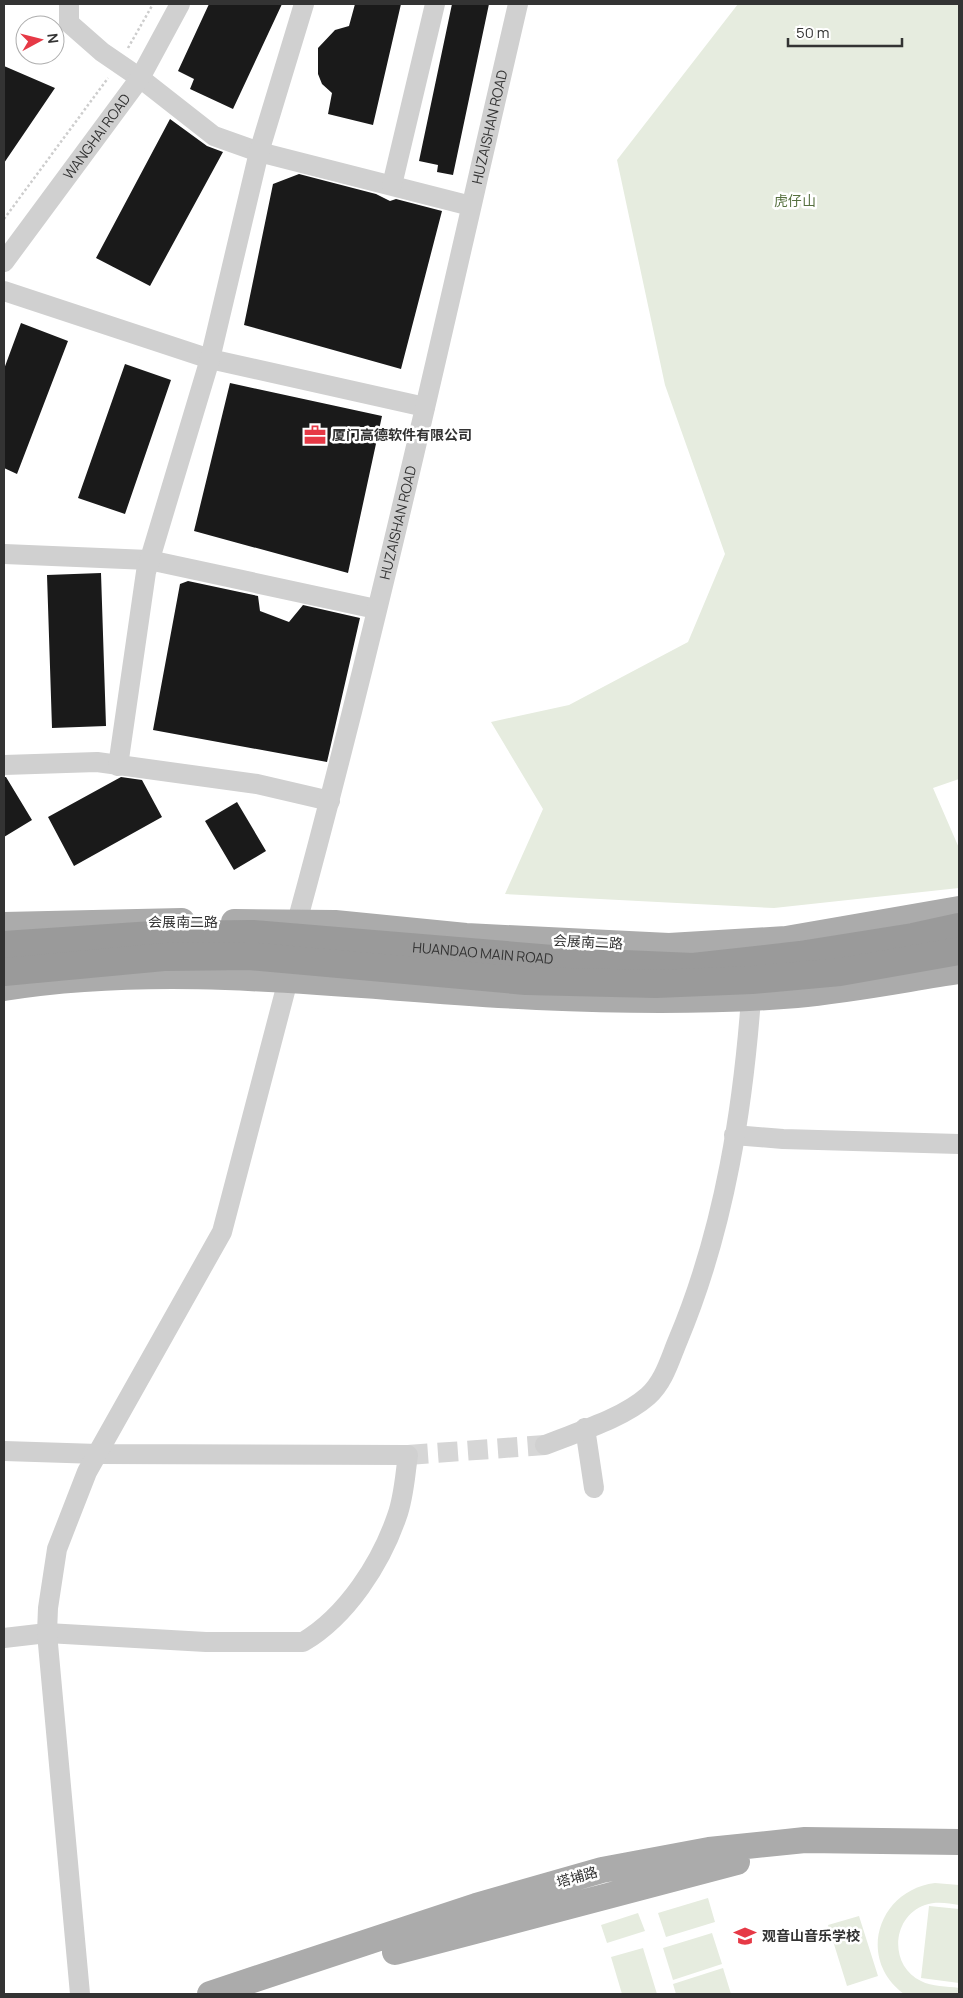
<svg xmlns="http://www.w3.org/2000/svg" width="963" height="1998" font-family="Manrope,'Noto Sans SC',sans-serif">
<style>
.green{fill:#e6ecdf}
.building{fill:#1a1a1a}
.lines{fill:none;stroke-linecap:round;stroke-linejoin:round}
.minor-tunnel{stroke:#d6d6d6;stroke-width:20;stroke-dasharray:20 10;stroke-linecap:butt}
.path{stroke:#cdcdcd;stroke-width:2.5;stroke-dasharray:2.5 2.5;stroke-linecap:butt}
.minor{stroke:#d0d0d0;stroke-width:20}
.major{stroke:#ababab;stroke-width:26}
.highway{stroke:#9a9a9a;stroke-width:28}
.labels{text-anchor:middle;stroke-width:5;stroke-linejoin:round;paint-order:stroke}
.street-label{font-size:14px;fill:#333;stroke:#fff}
.park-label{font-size:14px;fill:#56703f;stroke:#fff}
.poi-label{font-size:14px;font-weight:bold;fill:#333;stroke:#fff;text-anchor:start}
</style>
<rect width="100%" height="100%" fill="#fff"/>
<path class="green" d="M738,4H959V779L933,788L959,848V888L774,908L505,894L543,809L491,722L569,705L688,642L725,554L665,385L617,160Z
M935,1883L959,1885V1905C948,1903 936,1901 925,1905C891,1917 889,1966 921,1981C932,1987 947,1986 959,1988V1994H904C856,1959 878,1890 935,1883Z
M708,1898L715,1922L666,1937L658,1913Z
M929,1906L959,1909V1983L921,1978Z
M638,1913L645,1931L607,1943L601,1925Z
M859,1916L878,1976L847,1986L828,1925Z
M712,1933L722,1964L673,1980L663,1948Z
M643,1948L657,1994H622L611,1957Z
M723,1968L731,1994H676L673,1984Z"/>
<path class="building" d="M209,4H282L233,109L190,89L194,79L178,71Z
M355,4H401L373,125L328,114L332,93L322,84L318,74V48L335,30L349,26Z
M452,4H489L453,175L437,172L438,165L419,161Z
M4,66L55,88L4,163Z
M170,119L207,146L223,152L150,286L96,258Z
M299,174L376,194L390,201L396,199L442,211L401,369L244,325L273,184Z
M21,323L68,341L17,474L4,468V369Z
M125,364L171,380L125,514L78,498Z
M230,383L382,416L348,573L194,531Z
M101,573L106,726L52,728L47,575Z
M188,581L258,596L260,611L289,622L303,605L360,618L327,762L153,730L180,584Z
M4,777H6L32,820L4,837Z
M121,777L142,780L162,817L74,866L48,817Z
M237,802L266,851L234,870L205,821Z"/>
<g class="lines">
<path class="minor-tunnel" d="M408,1455L545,1445"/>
<path class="path" d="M128,48L153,4
M4,219L108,78"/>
<g class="minor">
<path d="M69,4V23L102,52L140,78L214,136L259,152L471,206"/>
<path d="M392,185L435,4"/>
<path id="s1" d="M4,262L140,78L180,4"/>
<path d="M4,291L210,359L425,407"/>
<path d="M4,554L149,560L376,609"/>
<path d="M4,765L97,762L257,784L330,801"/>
<path d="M118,766L146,572L210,359L259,152L304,4"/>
<path id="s2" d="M297,922C380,618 447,310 518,4"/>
<path d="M734,1135L783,1139L959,1144"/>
<path d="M585,1428L594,1488"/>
<path d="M545,1445C577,1432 622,1419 648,1396C664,1382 670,1359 678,1340C725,1228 744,1105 752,984"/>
<path d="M4,1451L98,1454L408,1455C405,1475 404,1497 397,1516C381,1563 347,1616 303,1642H206L47,1633L4,1638"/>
<path d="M80,1994L47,1633L48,1608L57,1549L87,1472L222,1232L288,980"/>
</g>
<path class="major" d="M234,922L335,923L466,936L669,946L786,939L959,909
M4,925L182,921
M4,988C181,960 360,989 537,997C624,1001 711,1002 797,995C851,990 906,979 959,971
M395,1952L737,1862
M210,1994L476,1906L602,1870L709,1850L805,1840L959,1842"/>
<g class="highway">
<path id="s3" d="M4,945L153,935L253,934L601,963L693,967L800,955L913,937L959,927"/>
<path d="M4,972L164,957L249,956L526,981L656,984L752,980L840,972L959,951"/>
</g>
</g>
<defs>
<g id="office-bare" transform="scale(1.725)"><path d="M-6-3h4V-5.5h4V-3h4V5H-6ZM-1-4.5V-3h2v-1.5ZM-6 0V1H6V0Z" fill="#e63946" stroke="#fff" stroke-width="2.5" paint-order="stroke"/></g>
<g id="university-bare" transform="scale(1.725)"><path d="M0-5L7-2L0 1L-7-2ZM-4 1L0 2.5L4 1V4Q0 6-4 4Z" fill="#e63946" stroke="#fff" stroke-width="2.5" paint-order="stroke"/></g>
</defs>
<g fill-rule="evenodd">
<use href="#office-bare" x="315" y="435"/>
<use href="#university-bare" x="745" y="1936"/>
</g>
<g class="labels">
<g class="street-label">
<text dy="5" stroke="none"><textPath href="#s2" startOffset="818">HUZAISHAN ROAD</textPath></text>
<text dy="5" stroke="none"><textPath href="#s1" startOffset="156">WANGHAI ROAD</textPath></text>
<text dy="5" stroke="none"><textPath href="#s2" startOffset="412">HUZAISHAN ROAD</textPath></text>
<text x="183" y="927">会展南二路</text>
<text transform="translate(588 942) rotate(3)" y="5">会展南二路</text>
<text dy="5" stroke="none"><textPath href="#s3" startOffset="480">HUANDAO MAIN ROAD</textPath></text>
<text transform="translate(577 1877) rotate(-16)" y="5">塔埔路</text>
</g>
<g class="park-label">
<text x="795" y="206">虎仔山</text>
</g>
<g class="poi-label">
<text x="332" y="440">厦门高德软件有限公司</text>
<text x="762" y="1941">观音山音乐学校</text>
</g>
</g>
<rect width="963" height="1998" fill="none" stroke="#333333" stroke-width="10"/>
<g transform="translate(40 40) rotate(83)"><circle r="24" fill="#ffffff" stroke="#adadad"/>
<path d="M0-4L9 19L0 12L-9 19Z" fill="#e63946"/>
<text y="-8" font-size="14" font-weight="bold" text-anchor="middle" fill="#333333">N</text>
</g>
<path d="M788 38v8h114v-8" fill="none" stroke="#333333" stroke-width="2.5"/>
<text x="796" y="38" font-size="15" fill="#333333" stroke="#ffffff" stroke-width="4" paint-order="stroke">50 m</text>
</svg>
